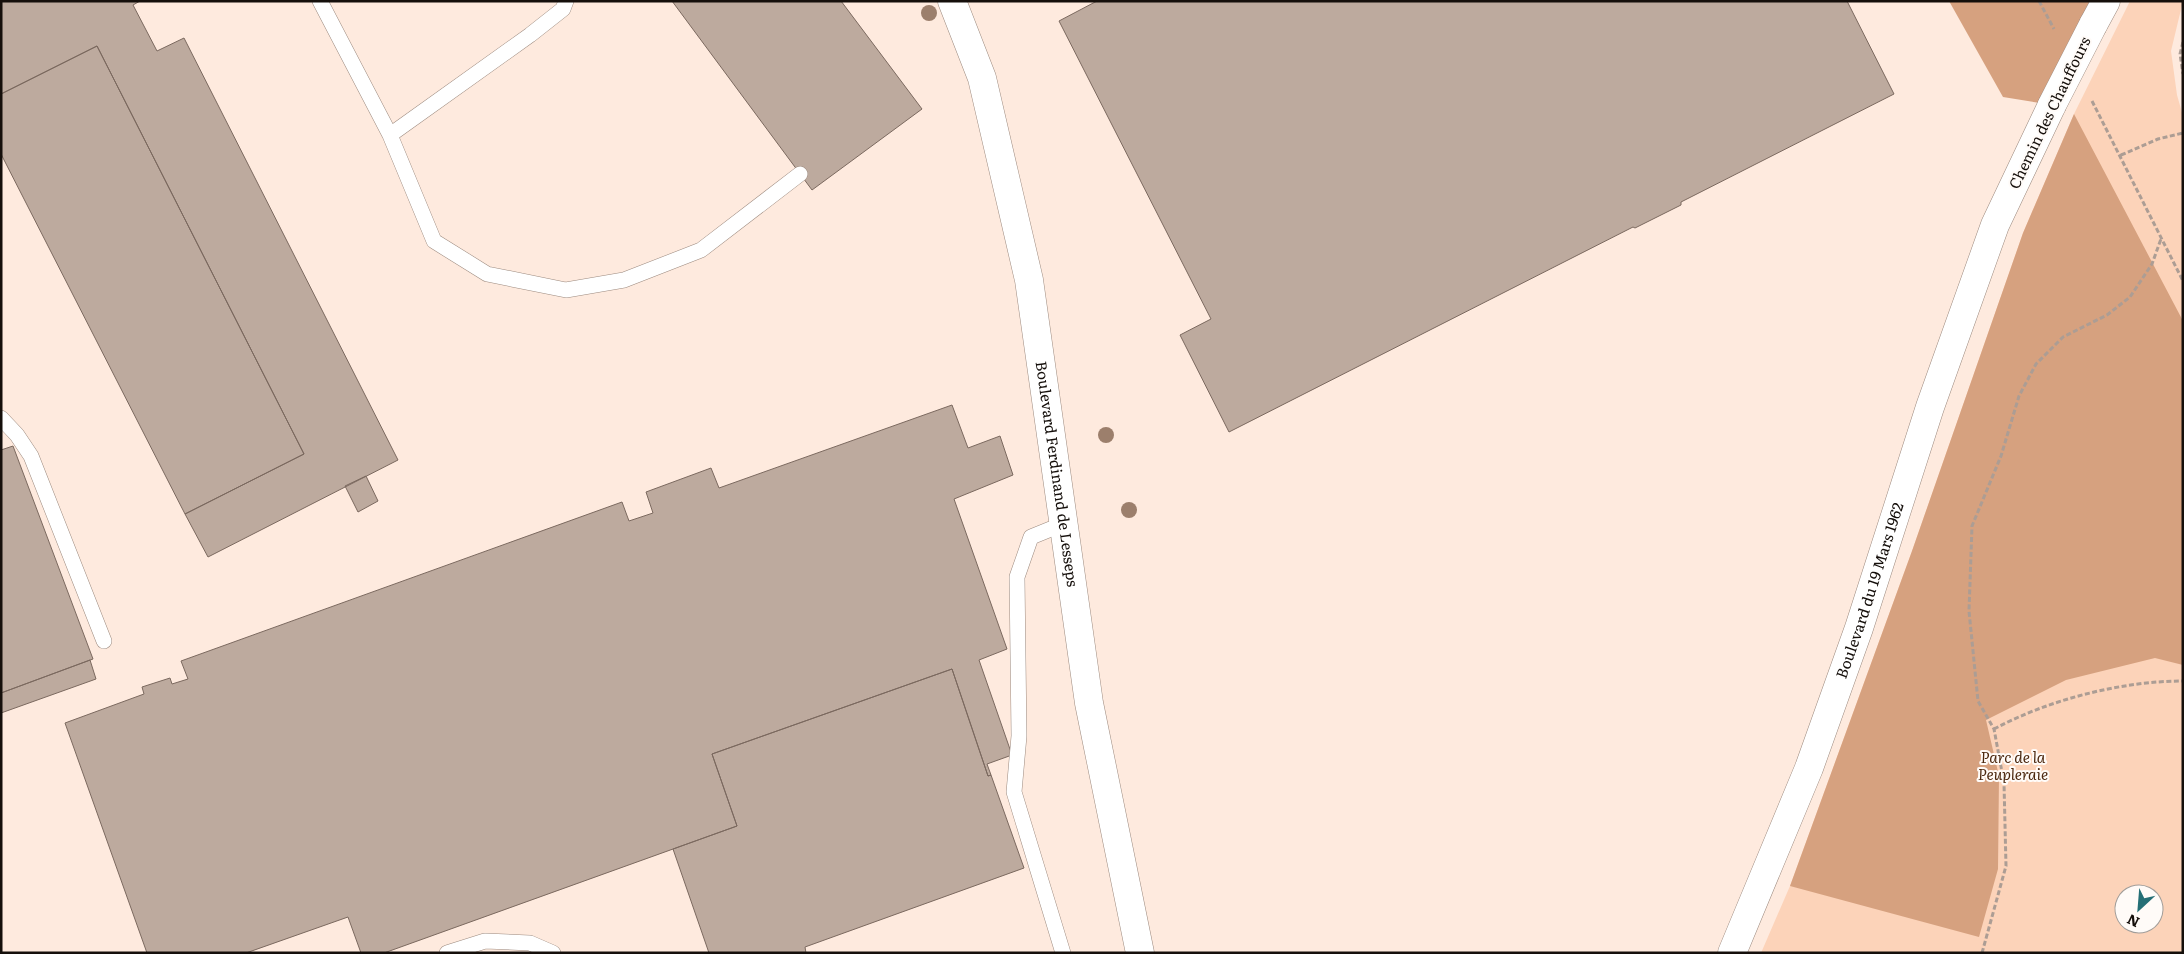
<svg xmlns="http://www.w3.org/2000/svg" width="2184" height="954" font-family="Literata,serif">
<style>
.green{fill:#fcd3b9;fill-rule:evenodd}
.forest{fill:#d6a17f}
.building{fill:#bdaa9e;stroke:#7b695f}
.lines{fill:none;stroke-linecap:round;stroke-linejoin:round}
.lane-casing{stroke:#9c8a7f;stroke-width:16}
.street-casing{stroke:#9c8a7f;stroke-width:29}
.path{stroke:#ac9d94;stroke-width:3;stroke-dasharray:5 2.5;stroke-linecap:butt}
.lane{stroke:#fff;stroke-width:15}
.street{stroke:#fff;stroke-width:28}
.street-bridge-casing{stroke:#9c8a7f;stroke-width:29;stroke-linecap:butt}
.street-bridge{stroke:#fff;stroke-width:28}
.tree{fill:#9c7f6c}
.labels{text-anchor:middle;stroke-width:4;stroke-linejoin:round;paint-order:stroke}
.street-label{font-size:15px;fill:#150f0b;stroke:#fffbf8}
.park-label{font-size:15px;font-style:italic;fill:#4c280f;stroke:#fffbf8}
</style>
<rect width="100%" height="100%" fill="#feeade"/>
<path class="green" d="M2130,1H2183L2171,51L2177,95L2183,116V953H1761L1790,886L1912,551L2023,233L2074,114ZM2124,894H2154V924H2124Z"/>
<path class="forest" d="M1949,1H2106L2052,105L2003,97Z
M2074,114L2183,321V665L2155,658L2066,680L1986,720L1999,776L1998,869L1979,937L1790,886L1912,551L2023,233Z"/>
<path class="building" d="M1,1H140L133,5L157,51L184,38L398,460L208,557L185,514L304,454L97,46L1,94Z
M672,1H841L922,109L812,190Z
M1097,1H1847L1894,94L1681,202V205L1635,228L1633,227L1229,432L1180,335L1211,319L1059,21Z
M97,46L304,454L185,514L1,154V94Z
M952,405L968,448L1000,436L1013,475L954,499L1007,649L979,660L1012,755L987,764L991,775L988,776L952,669L712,754L737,826L384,953H361L348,917L246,953H147L65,723L144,694L142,687L170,678L172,684L188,679L181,661L622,502L629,521L653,513L646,492L711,468L719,488Z
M13,446L93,659L1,693V450Z
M366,476L378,501L358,512L345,486Z
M90,660L96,679L1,713V693Z
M952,669L988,776L991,775L1024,868L805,947L806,953H709L673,849L737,826L712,754Z"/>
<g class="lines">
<g class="lane-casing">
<path id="lane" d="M320,1L390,135L434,241L487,274L566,290L624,280L701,250L800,174
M390,135L530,35L563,9L566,1
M1,418L17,435L31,456L104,641
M447,953L485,941L530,943L553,953
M1063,953L1014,792L1019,736L1017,577L1031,537L1063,524"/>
</g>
<g class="street-casing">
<g id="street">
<path id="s1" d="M952,1L982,78L1029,280L1089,703L1140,953"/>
<path d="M2093,25L2106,1"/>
<path id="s2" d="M1732,953L1809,768L1859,628L1930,407L1995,225L2052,105"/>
</g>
</g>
<path class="path" d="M2039,1L2054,29
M2183,42L2180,54L2183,74
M2092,101L2183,281
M2121,155L2158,139L2183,133
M1994,729C2048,700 2121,681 2183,681
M1982,953L2006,866L2004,783L1994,729L1978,701L1969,611L1972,526L2001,456L2019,396L2036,364L2063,337L2107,315L2130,297L2152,264L2161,239"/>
<use href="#lane" class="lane"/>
<use href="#street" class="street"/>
<g class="street-bridge-casing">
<path id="street-bridge" d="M2052,105L2093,25"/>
</g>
<use href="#street-bridge" class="street-bridge"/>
</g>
<g class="tree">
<circle cx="929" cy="13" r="8"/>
<circle cx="1106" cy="435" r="8"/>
<circle cx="1129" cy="510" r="8"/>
</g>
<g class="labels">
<g class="street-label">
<text transform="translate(2050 113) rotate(-64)" y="5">Chemin des Chauffours</text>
<text dy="5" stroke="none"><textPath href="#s1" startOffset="486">Boulevard Ferdinand de Lesseps</textPath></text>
<text dy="5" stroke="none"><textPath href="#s2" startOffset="388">Boulevard du 19 Mars 1962</textPath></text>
</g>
<g class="park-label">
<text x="2013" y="763">Parc de la<tspan x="2013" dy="17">Peupleraie</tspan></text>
</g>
</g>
<rect width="2184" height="954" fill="none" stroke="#150f0b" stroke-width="5"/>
<g transform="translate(2139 909) rotate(206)"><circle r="24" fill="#fffbf8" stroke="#a19d99"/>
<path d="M0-4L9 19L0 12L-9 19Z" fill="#256f76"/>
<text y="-8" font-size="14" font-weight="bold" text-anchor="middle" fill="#150f0b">N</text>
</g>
</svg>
